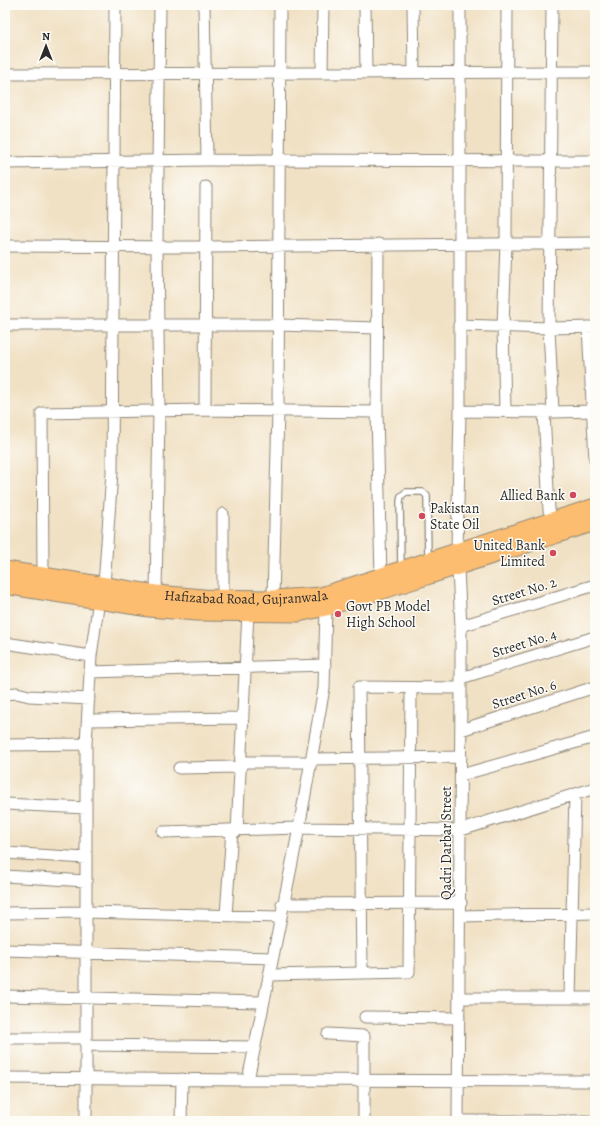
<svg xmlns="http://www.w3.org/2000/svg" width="600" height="1126" font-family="Alegreya,serif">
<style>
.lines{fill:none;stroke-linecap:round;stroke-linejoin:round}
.lane-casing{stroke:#8e8678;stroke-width:8}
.street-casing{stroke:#8e8678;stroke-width:13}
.primary-casing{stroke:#8e8678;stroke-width:19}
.lane{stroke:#fff;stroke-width:5.5}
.street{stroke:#fff;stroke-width:11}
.primary{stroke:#fcbd6f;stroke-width:17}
.poi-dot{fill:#d1495b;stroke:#fdfcf7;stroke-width:1.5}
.labels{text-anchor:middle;stroke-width:3;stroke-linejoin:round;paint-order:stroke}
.poi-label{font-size:14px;fill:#2b2b2b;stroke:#fdfcf7;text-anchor:end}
.street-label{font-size:14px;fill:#2b2b2b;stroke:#fdfcf7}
</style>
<rect width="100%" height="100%" fill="#fdfcf7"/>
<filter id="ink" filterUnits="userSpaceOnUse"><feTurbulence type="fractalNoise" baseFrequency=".025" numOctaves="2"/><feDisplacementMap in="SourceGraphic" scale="8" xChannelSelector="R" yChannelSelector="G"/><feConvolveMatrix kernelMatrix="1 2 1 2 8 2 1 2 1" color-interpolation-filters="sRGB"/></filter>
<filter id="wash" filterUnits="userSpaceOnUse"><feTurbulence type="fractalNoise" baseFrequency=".012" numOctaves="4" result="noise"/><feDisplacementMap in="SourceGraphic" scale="16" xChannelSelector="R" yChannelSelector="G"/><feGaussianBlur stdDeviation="0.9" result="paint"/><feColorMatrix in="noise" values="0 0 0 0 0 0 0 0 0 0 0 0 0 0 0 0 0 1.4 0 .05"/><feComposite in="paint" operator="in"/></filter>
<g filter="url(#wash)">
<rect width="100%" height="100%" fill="#f1e1c4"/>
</g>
<g filter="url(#ink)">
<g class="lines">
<g class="lane-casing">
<path id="lane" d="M401,568L400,502L401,496L406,492H423L427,496L428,558"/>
</g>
<g class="street-casing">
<path id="street" d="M204,5L207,160
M365,5L366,72
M413,5L414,72
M552,5L549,328L553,412
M322,72L323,5
M5,74L595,72
M5,163L207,160L595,161
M378,244L377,412L381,577
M5,246L205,247L595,243
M5,325H278L377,328
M459,325L549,328L595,327
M588,327L595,459
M205,410L206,187
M505,410L503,326L506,244L507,5
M460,411L553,412L595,411
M544,412L549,510L553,521
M223,514V598
M43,575L42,413L205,410L377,412
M104,585L112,473L115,5
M156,594L159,412L157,246L160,5
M273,599L278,411L280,5
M461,626L595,585
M5,643L91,656
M90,672L325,665
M461,678L595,637
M5,694L17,693L29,696L89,699
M88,720L243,718
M461,730L595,687
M5,745L86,744
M312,759L461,757
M241,762H312
M179,768L241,767
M461,775L595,737
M5,804L86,808
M237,831L248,613
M163,832L299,828L461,830L595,788
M5,853L86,858
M5,876L86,881
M282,904L461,903
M5,913L86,912L280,917
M226,915L232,830
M461,916L595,913
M5,950L272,958
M362,973L359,687L461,688
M269,975L409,972L411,689
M5,996L263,1002
M459,998H595
M570,998L575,794
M365,1017L459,1018
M328,1034L364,1036V1121
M5,1038H86
M86,1045L255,1047
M5,1078L248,1080L299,828L324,688L326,607
M248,1080L595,1081
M86,1121V744L91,656L99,599
M181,1121L182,1079
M458,1121L461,688V626L457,552L460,411V5
M458,1121H595"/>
</g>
<g class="primary-casing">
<g id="primary">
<path id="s1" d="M5,570L156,594L204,598L273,599L321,596L595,507"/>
<path d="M5,585L149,608L196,612L298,613L326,607L383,590L595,522"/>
</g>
</g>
<use href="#lane" class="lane"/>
<use href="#street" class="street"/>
<use href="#primary" class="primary"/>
</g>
</g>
<g class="poi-dot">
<circle cx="573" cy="495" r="4"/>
<circle cx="422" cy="516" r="4"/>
<circle cx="553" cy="553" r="4"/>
<circle cx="338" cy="614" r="4"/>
</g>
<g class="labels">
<g class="poi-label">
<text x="565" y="500">Allied Bank</text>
<text x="430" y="513" text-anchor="start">Pakistan<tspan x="430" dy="16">State Oil</tspan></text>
<text x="545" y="550">United Bank<tspan x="545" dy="16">Limited</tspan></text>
<text x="346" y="611" text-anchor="start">Govt PB Model<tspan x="346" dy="16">High School</tspan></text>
</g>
<g class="street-label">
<text transform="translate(524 591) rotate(-17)" y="5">Street No. 2</text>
<text dy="5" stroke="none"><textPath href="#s1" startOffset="243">Hafizabad Road, Gujranwala</textPath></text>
<text transform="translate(524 643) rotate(-17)" y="5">Street No. 4</text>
<text transform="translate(524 694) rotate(-18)" y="5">Street No. 6</text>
<text transform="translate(446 843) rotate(-90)" y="5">Qadri Darbar Street</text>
</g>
</g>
<rect width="600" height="1126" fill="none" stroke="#fdfcf7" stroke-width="20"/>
<g transform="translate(46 46)" stroke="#fdfcf7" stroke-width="3" paint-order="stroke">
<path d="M0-3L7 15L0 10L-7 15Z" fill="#2b2b2b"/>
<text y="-6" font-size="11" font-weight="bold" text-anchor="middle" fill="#2b2b2b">N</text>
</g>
</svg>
